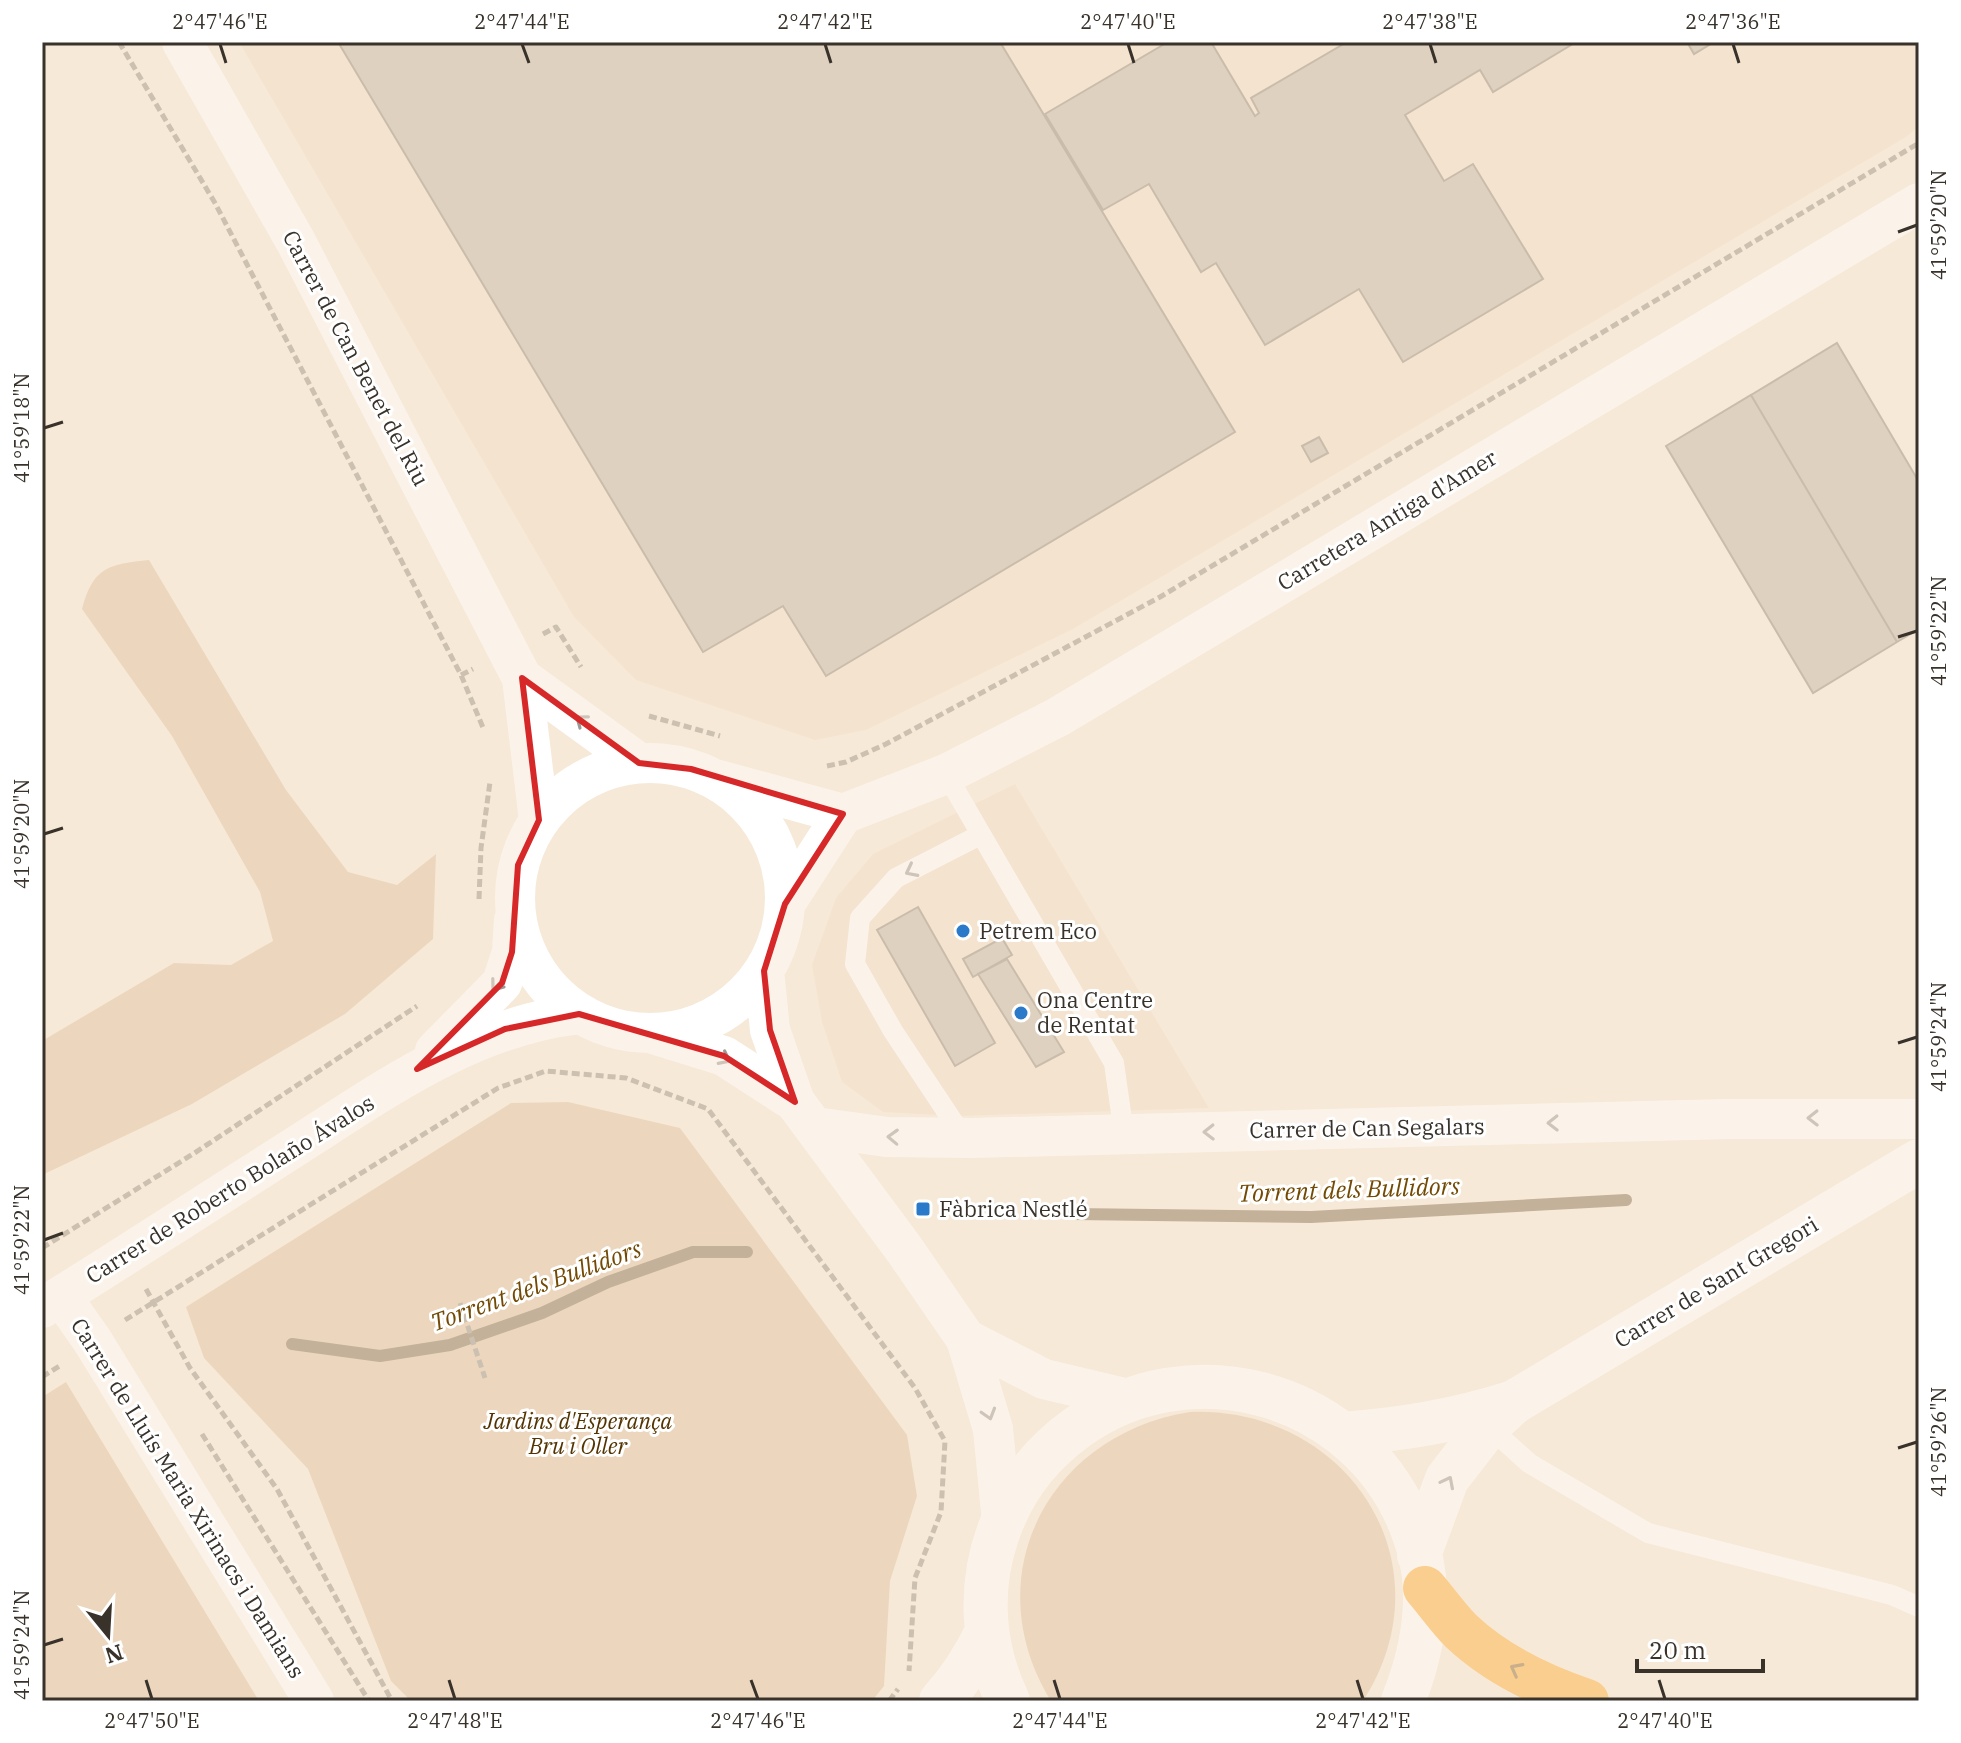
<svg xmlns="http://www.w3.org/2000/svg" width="1961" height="1743" font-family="'IBM Plex Serif',serif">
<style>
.built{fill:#efdbc4}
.green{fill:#ddc2a1}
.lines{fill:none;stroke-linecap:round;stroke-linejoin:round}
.stream{stroke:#846d51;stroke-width:12}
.building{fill:#c1b3a2;stroke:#938676;stroke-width:2}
.path{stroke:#988e82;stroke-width:5;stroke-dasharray:8 4;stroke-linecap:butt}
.service{stroke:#fff;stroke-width:20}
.minor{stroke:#fff;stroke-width:40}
.secondary{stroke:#fff;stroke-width:44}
.motorway{stroke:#fcad36;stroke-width:44}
.oneway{stroke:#9c9895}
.oneway2{stroke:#906930}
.marked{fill:none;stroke:#d62828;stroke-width:6;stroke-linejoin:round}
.ticks{fill:none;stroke:#38322b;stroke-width:3}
.poi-dot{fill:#2b79c9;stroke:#fff;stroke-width:3}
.labels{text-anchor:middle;stroke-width:6;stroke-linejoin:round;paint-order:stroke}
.street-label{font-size:22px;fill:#38322b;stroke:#fff}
.poi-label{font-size:22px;fill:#38322b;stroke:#fff;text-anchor:start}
.park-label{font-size:22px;font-style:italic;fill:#533401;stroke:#fff}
.water-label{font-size:24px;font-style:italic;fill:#734a04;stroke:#fff}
.neatline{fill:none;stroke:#38322b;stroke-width:3}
.ticks-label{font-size:20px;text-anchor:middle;fill:#38322b}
</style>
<rect width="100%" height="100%" fill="#f7e9d7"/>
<path class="built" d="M239,42H1919V126L1906,137L1073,629L866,730L815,740L636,680L574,617Z
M1015,784L1209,1108L958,1116L883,1112L842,1082L822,1022L812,965L836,898L873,854Z"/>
<path class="green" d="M149,560L286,790L348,872L397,885L436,854L433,939L345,1014L192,1104L42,1175V1041L174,963L231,965L273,941L260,892L172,736L82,609C93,567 109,564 149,560Z
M568,1102L680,1128L907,1435L917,1496L890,1581L884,1686L872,1701H411L391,1681L308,1469L204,1358L186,1307L511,1103Z
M66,1382L259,1701H42V1397Z
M1190,1412C1348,1406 1451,1564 1363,1701H1051C974,1576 1049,1434 1190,1412Z"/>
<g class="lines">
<path class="stream" d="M1073,1214L1311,1217L1626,1200
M292,1344L380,1356L450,1345L542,1313L608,1282L693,1252H747"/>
</g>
<path class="building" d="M338,42H1000L1235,432L826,676L783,606L703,652Z
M1168,42H1211L1255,116L1259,113L1251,98L1347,42H1576L1493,92L1480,70L1405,115L1444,181L1473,164L1543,279L1403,362L1359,289L1265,345L1216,263L1201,272L1149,184L1103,210L1045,114Z
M1687,42H1714L1694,54Z
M1837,343L1919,482V629L1897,642L1751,395Z
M1751,395L1897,642L1813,693L1666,446Z
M1319,437L1328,453L1311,462L1302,446Z
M918,907L995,1043L955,1066L877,930Z
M1002,938L1012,955L973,977L963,959Z
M1007,959L1064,1052L1036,1067L978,974Z"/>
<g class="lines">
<path class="path" d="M119,42L215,203L461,675L484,730
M543,634L556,627L581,667
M461,675L473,669
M649,716L720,736
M827,766L846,762L886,744L1160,597L1919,143
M479,899L481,848L490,782
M42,1248L193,1154L417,1006
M146,1289L190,1368L277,1489L392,1701
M460,1303L485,1378
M125,1320L498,1088L546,1071L626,1078L708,1109L915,1388L945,1441L941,1512L915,1578L909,1671
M42,1377L61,1365
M202,1434L369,1701
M889,1701L898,1689"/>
<path class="service" d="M946,774L1114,1063L1124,1134
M964,1138L893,1031L855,964L860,918L896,878L980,835
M1488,1426L1529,1463L1648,1533L1892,1595L1919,1607"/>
<path class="minor" d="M182,42L296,242L522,678L539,820
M522,678L639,763
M515 898a135 135 0 1 1 270 0a135 135 0 1 1-270 0Z
M715,779L843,814L946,774L1058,717L1919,203
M785,904L843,814
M764,971L770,1030L795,1102
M656,1035L724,1056L795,1102L904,1249L966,1339L993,1429L1002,1522
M435,1051L502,983L512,952L514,920
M815,1127L887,1137L972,1138L1728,1119H1919
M61,1296L92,1340L314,1701
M42,1308C125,1256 207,1203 290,1150C380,1093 470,1026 579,1014
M966,1339L1044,1379L1128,1399"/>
<path class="secondary" d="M1343,1434C1403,1429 1454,1421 1511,1403
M1419,1555L1447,1479L1488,1426L1514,1402L1919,1161
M941,1701C960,1680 975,1657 987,1631
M1008,1701C981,1645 978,1583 1001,1525C1016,1485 1043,1452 1078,1427C1188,1349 1343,1389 1403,1508C1415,1533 1424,1562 1425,1590C1426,1629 1418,1664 1403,1701"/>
<path class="motorway" d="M1425,1588C1437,1602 1448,1618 1461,1631C1496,1664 1542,1686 1587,1701"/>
</g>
<defs><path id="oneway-chevron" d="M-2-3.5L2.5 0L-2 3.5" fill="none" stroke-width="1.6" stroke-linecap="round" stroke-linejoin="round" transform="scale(2)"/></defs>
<g class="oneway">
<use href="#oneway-chevron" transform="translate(581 720) rotate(-143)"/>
<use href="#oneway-chevron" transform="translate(911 871) rotate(153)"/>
<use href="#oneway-chevron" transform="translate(496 986) rotate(127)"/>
<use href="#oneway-chevron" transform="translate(725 1059) rotate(27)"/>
<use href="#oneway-chevron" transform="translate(1813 1118) rotate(179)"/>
<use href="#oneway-chevron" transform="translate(1553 1123) rotate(179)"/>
<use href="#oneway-chevron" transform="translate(1209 1132) rotate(179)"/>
<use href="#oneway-chevron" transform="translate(893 1137) rotate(-178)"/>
<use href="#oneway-chevron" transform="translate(989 1414) rotate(73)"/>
<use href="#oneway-chevron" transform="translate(1448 1482) rotate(-63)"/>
</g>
<use class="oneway2" href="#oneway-chevron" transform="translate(1516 1669) rotate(-152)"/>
<path d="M0 0H1961V1743H0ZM522,678L639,763L691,769L843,814L785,904L764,971L770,1030L795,1102L724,1056L579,1014L505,1029L417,1069L502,983L512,952L518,865L539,820Z" fill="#f7e9d7" fill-opacity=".55" fill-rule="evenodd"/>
<path class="marked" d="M522,678L639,763L691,769L843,814L785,904L764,971L770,1030L795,1102L724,1056L579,1014L505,1029L417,1069L502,983L512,952L518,865L539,820Z"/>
<path class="ticks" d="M220,44L226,63M522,44L529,63M825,44L831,63M1128,44L1134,63M1430,44L1436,63M1733,44L1739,63M1898,232L1917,225M44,428L63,422M1898,637L1917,631M44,834L63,828M1898,1043L1917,1037M44,1240L63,1233M1898,1448L1917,1442M44,1645L63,1639M146,1680L152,1699M449,1680L455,1699M751,1680L758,1699M1054,1680L1060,1699M1357,1680L1363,1699M1659,1680L1665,1699"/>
<g class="poi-dot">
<circle cx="963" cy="931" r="8"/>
<circle cx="1021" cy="1013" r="8"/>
<rect x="915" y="1201" width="16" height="16" rx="4"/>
</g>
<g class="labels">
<g class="street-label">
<text transform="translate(356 358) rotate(62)" y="8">Carrer de Can Benet del Riu</text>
<text transform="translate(1387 520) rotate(-31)" y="8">Carretera Antiga d'Amer</text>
<text transform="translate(1367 1128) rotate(-1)" y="8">Carrer de Can Segalars</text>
<text transform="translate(230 1189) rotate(-32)" y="8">Carrer de Roberto Bolaño Ávalos</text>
<text transform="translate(1716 1282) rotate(-31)" y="8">Carrer de Sant Gregori</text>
<text transform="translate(188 1498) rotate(58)" y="8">Carrer de Lluís Maria Xirinacs i Damians</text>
</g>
<g class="poi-label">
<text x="979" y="939">Petrem Eco</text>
<text x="1037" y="1008">Ona Centre<tspan x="1037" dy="25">de Rentat</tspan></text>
<text x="939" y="1217">Fàbrica Nestlé</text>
</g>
<g class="park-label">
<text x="578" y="1429">Jardins d'Esperança<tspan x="578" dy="25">Bru i Oller</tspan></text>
</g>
<g class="water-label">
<text transform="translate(1349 1190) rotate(-2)" y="8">Torrent dels Bullidors</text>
<text transform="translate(536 1286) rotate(-20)" y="8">Torrent dels Bullidors</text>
</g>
</g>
<rect width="1961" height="1743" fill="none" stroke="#ffffff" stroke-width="88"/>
<g transform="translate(108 1635) rotate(162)" stroke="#ffffff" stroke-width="6" paint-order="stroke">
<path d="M0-6L14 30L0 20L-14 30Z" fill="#38322b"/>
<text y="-12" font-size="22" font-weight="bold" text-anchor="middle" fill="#38322b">N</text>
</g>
<path d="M1637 1659v12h126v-12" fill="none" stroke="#38322b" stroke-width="4"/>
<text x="1649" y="1659" font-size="24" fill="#38322b" stroke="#ffffff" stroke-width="6" paint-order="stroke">20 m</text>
<rect x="44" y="44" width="1873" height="1655" class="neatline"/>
<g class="ticks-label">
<text x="220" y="29">2°47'46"E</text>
<text x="522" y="29">2°47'44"E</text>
<text x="825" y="29">2°47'42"E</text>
<text x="1128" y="29">2°47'40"E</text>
<text x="1430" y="29">2°47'38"E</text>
<text x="1733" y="29">2°47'36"E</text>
<text transform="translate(1939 225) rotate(-90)" y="7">41°59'20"N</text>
<text transform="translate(22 428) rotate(-90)" y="7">41°59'18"N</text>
<text transform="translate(1939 631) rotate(-90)" y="7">41°59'22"N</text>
<text transform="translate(22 834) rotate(-90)" y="7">41°59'20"N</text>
<text transform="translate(1939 1037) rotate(-90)" y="7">41°59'24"N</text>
<text transform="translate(22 1240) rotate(-90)" y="7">41°59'22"N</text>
<text transform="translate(1939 1442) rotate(-90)" y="7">41°59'26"N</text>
<text transform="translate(22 1645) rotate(-90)" y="7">41°59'24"N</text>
<text x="152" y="1728">2°47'50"E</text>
<text x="455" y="1728">2°47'48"E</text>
<text x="758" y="1728">2°47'46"E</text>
<text x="1060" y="1728">2°47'44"E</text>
<text x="1363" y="1728">2°47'42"E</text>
<text x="1665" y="1728">2°47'40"E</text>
</g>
</svg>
